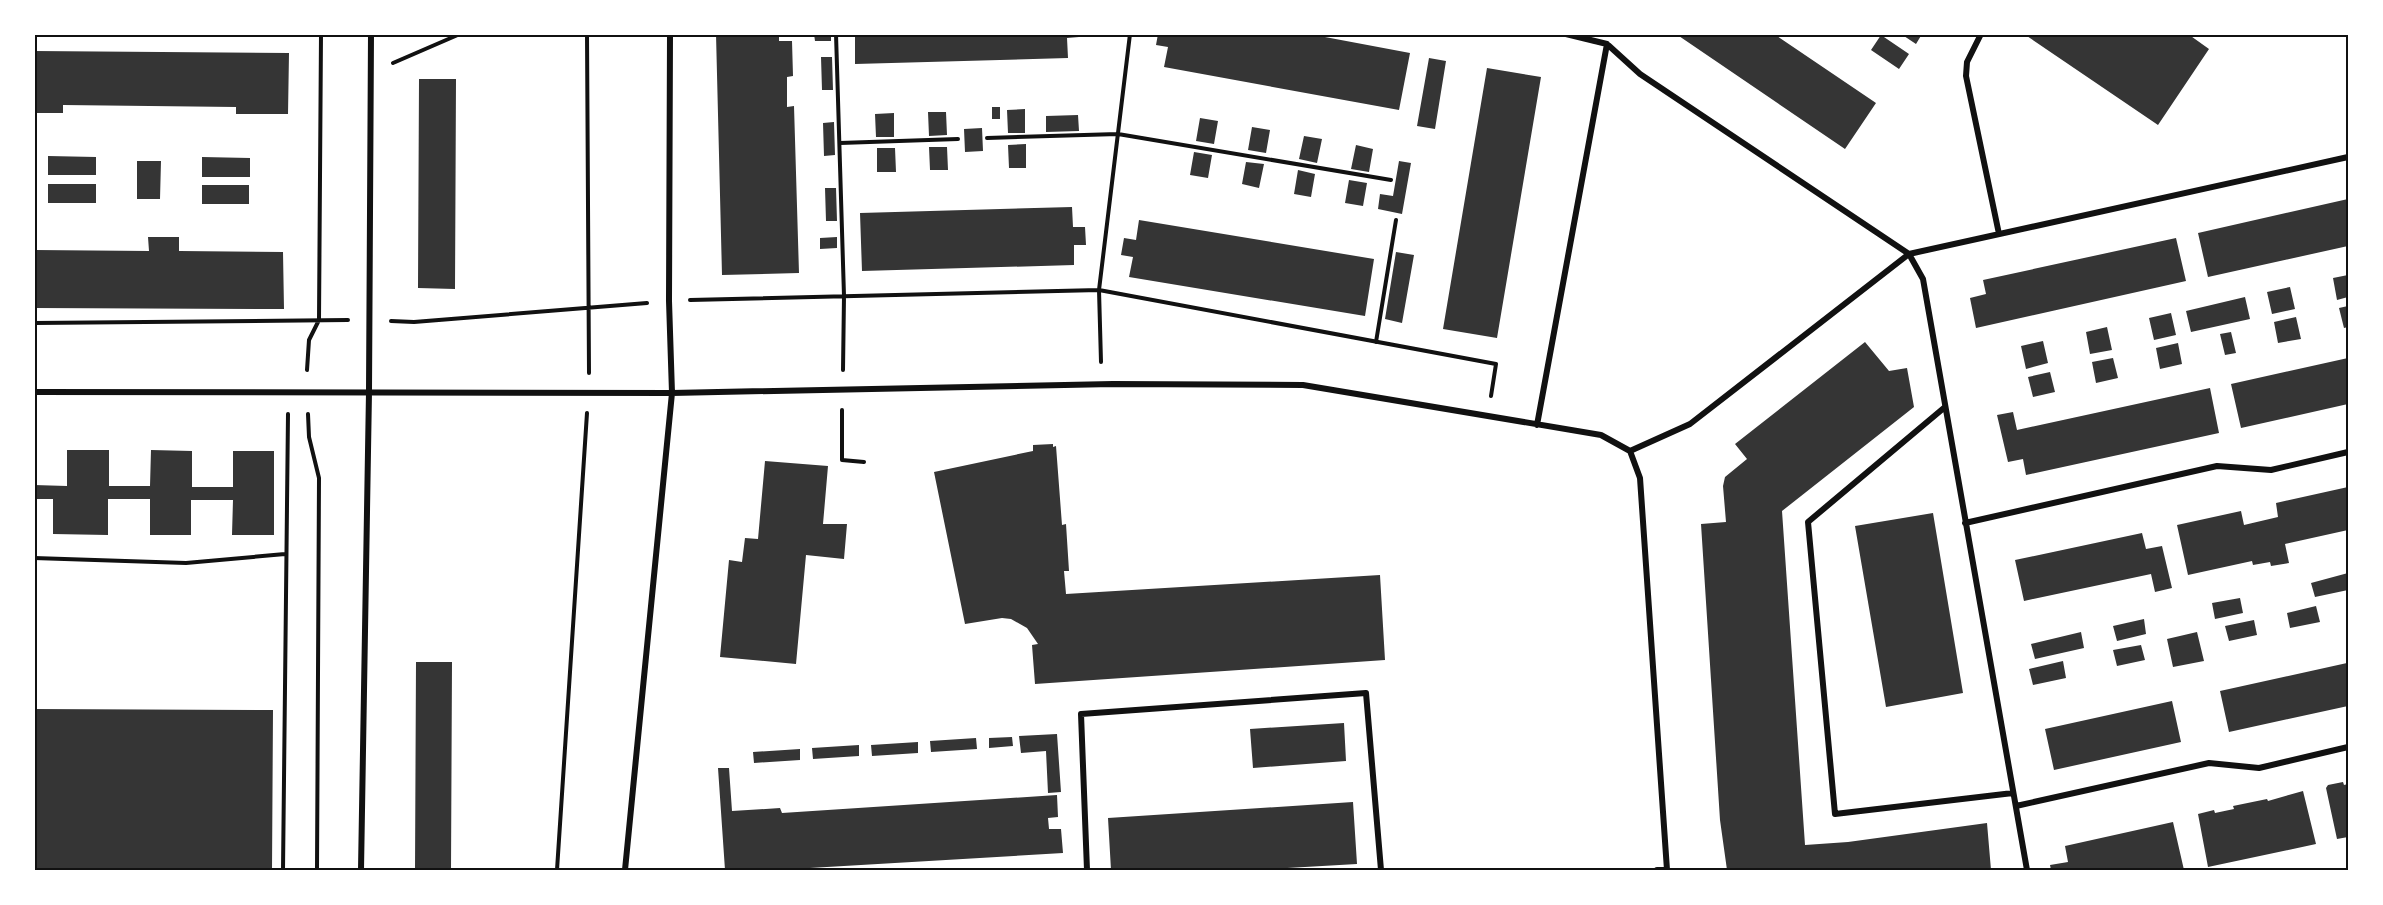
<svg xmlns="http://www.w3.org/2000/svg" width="2383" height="905" font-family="Inter,sans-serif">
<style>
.building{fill:#353535}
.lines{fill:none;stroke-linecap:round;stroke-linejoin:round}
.path{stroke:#111;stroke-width:4}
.minor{stroke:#111;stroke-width:6}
.neatline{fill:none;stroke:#111;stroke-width:2}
</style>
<rect width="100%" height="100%" fill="#fff"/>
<path class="building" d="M716,34H779V41H792L793,76L787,77V107L794,106L799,273L722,275Z
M814,34H831V41H815Z
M855,34H1079V37L1067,38L1068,58L855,64Z
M1158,34H1309L1410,53L1399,110L1164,67L1168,47L1156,45Z
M1676,34H1774L1876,103L1845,149Z
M1901,34H1922L1916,44Z
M2024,34H2188L2209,49L2158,125Z
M1881,35L1909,54L1899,69L1871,50Z
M34,51L289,53L288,114H236V107L63,105V113H34Z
M821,57H832L833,90H822Z
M1429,58L1446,61L1435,129L1417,126Z
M1487,68L1541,77L1497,338L1443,329Z
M419,79H456L455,289L418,288Z
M992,107H1000V119H992Z
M1025,109V133H1008L1007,110Z
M928,112H946L947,135L929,136Z
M894,113V137H876L875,114Z
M1078,115L1079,131L1046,132V116Z
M1200,118L1218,121L1214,144L1196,141Z
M834,122L835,155L824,156L823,123Z
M1252,127L1270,130L1266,153L1248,150Z
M982,128L983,151L965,152L964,129Z
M1304,136L1322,139L1317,163L1299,159Z
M1026,144V168H1009L1008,145Z
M1356,145L1373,149L1369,172L1351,169Z
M929,147H947L948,170H930Z
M877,148H895L896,172H877Z
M1194,152L1212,155L1208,178L1190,175Z
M48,156L96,157V175H48Z
M202,157L250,158V177H202Z
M137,161H161L160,199H137Z
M1399,161L1411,163L1402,214L1378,209L1380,194L1393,196Z
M1246,162L1264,164L1259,188L1242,184Z
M1298,170L1315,174L1311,197L1294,194Z
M1349,180L1367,183L1363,206L1345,203Z
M48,184H96V203H48Z
M202,185H249V204H202Z
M825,188H836L837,221H826Z
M2348,199V246L2208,277L2198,233Z
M1072,207L1073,227H1085L1086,245H1074V265L862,271L860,213Z
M1139,220L1374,259L1365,316L1129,277L1133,257L1121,255L1124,238L1136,240Z
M148,237H179V251L283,252L284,309L34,308V250L149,251Z
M837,237V248L820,249V238Z
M2176,238L2186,281L1976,328L1970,298L1986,294L1983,280Z
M1396,252L1414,255L1402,323L1385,319Z
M2348,275V297L2337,300L2333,278Z
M2290,287L2295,309L2272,314L2267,292Z
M2245,297L2250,319L2191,332L2186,311Z
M2348,306V327L2344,328L2339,308Z
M2171,313L2176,335L2154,340L2149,318Z
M2296,317L2301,339L2278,343L2274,322Z
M2107,327L2112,350L2090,354L2086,332Z
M2231,332L2236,353L2225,355L2220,334Z
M2043,341L2048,363L2026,369L2021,346Z
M1865,342L1889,371L1907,368L1914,407L1782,511L1805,845L1848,842L1987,823L1991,870H1727L1720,820L1701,524L1726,522L1723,486L1725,477L1747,459L1735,444Z
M2178,343L2182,364L2160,369L2156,348Z
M2113,358L2118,378L2096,383L2092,362Z
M2348,358V404L2241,428L2231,384Z
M2050,372L2055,392L2033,397L2028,377Z
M2210,388L2219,433L2026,475L2023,459L2008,462L1997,415L2013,412L2017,430Z
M1053,444V447L1056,446L1062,525L1066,524L1069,571H1064L1066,594L1380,575L1385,660L1035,684L1032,645L1038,644L1027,628L1011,619L1002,618L965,624L934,472L1033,451V445Z
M67,450H109V486H150L151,450L192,451V487H233V451H274V535H232L233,500H191V535H150V499H108V535L53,534V499H34V485L67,486Z
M765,461L828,466L823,524H847L844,559L806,555L796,664L720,657L729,560L742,562L745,538L758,539Z
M2348,487V530L2285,544L2289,563L2271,566L2270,562L2253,565L2252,561L2188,575L2177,525L2241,511L2244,525L2278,517L2276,503Z
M1933,513L1963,693L1886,707L1855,526Z
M2142,533L2146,549L2162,546L2172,588L2155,592L2151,574L2024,601L2015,560Z
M2348,573V590L2315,597L2311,583Z
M2240,598L2243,613L2215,619L2212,603Z
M2316,606L2320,622L2290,628L2287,613Z
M2144,619L2146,634L2117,641L2113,626Z
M2254,620L2257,635L2229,641L2225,626Z
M2081,632L2084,648L2035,659L2031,644Z
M2197,632L2204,661L2173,667L2167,639Z
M2141,645L2145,660L2117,666L2113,650Z
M2063,661L2066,678L2033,685L2029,669Z
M416,662H452L451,870H415Z
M2347,663L2348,706L2229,732L2220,691Z
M2172,701L2181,742L2054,770L2045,729Z
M34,709L273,710L272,870H34Z
M1344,723L1346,761L1253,768L1250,729Z
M1057,734L1061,792L1048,793L1046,751L1021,753L1019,736Z
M1012,737L1013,746L989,748V738Z
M976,738L977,749L931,752L930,741Z
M918,742V753L872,756L871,745Z
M859,745V756L813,759L812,748Z
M800,749V760L754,763L753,752Z
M718,768H729L732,811L780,808L782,813L1057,795L1058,817L1048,818L1049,829H1061L1063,853L776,870H725Z
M2343,782L2344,785L2348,784V837L2337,839L2326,788L2328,785Z
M2303,791L2316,844L2208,867L2198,814L2214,810L2215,813L2234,809L2233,806L2267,799L2268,801Z
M1353,802L1357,864L1255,870H1111L1108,818Z
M2173,822L2184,870H2051L2050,865L2068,862L2065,846Z"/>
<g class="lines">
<path class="path" d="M587,34L589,373
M836,34L844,296L843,370
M393,63L460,34
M987,138L1118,134L1391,180
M840,143L958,139
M690,300L1099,290L1496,364L1491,396
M391,321L414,322L647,303
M34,323L348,320
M1376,342L1396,220
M1101,362L1099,290L1130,34
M307,370L309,340L319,320L321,34
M842,410V460L864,462
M308,414L309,437L319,478L317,870
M34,558L186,563L285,554
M283,870L288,414
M557,870L587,413"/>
<path class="minor" d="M1566,34L1607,44L1640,74L1909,254L1923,279L2027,870
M1981,34L1967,62L1966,76L1999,234
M34,392L672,393L1113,384L1303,385L1601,435L1630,451
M1945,407L1808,522L1835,814L2013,793
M1537,425L1607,44
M1630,451L1690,424L1909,254L2348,157
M1630,451L1640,478L1667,870
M1965,523L2217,466L2271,470L2348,452
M2016,806L2209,763L2259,768L2348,747
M361,870L369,392L371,34
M625,870L672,393L669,301L670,34
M1087,870L1081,714L1366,693L1381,870
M1657,870H1667"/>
</g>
<rect width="2383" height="905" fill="none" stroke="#ffffff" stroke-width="72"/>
<rect x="36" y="36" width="2311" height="833" class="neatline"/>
</svg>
